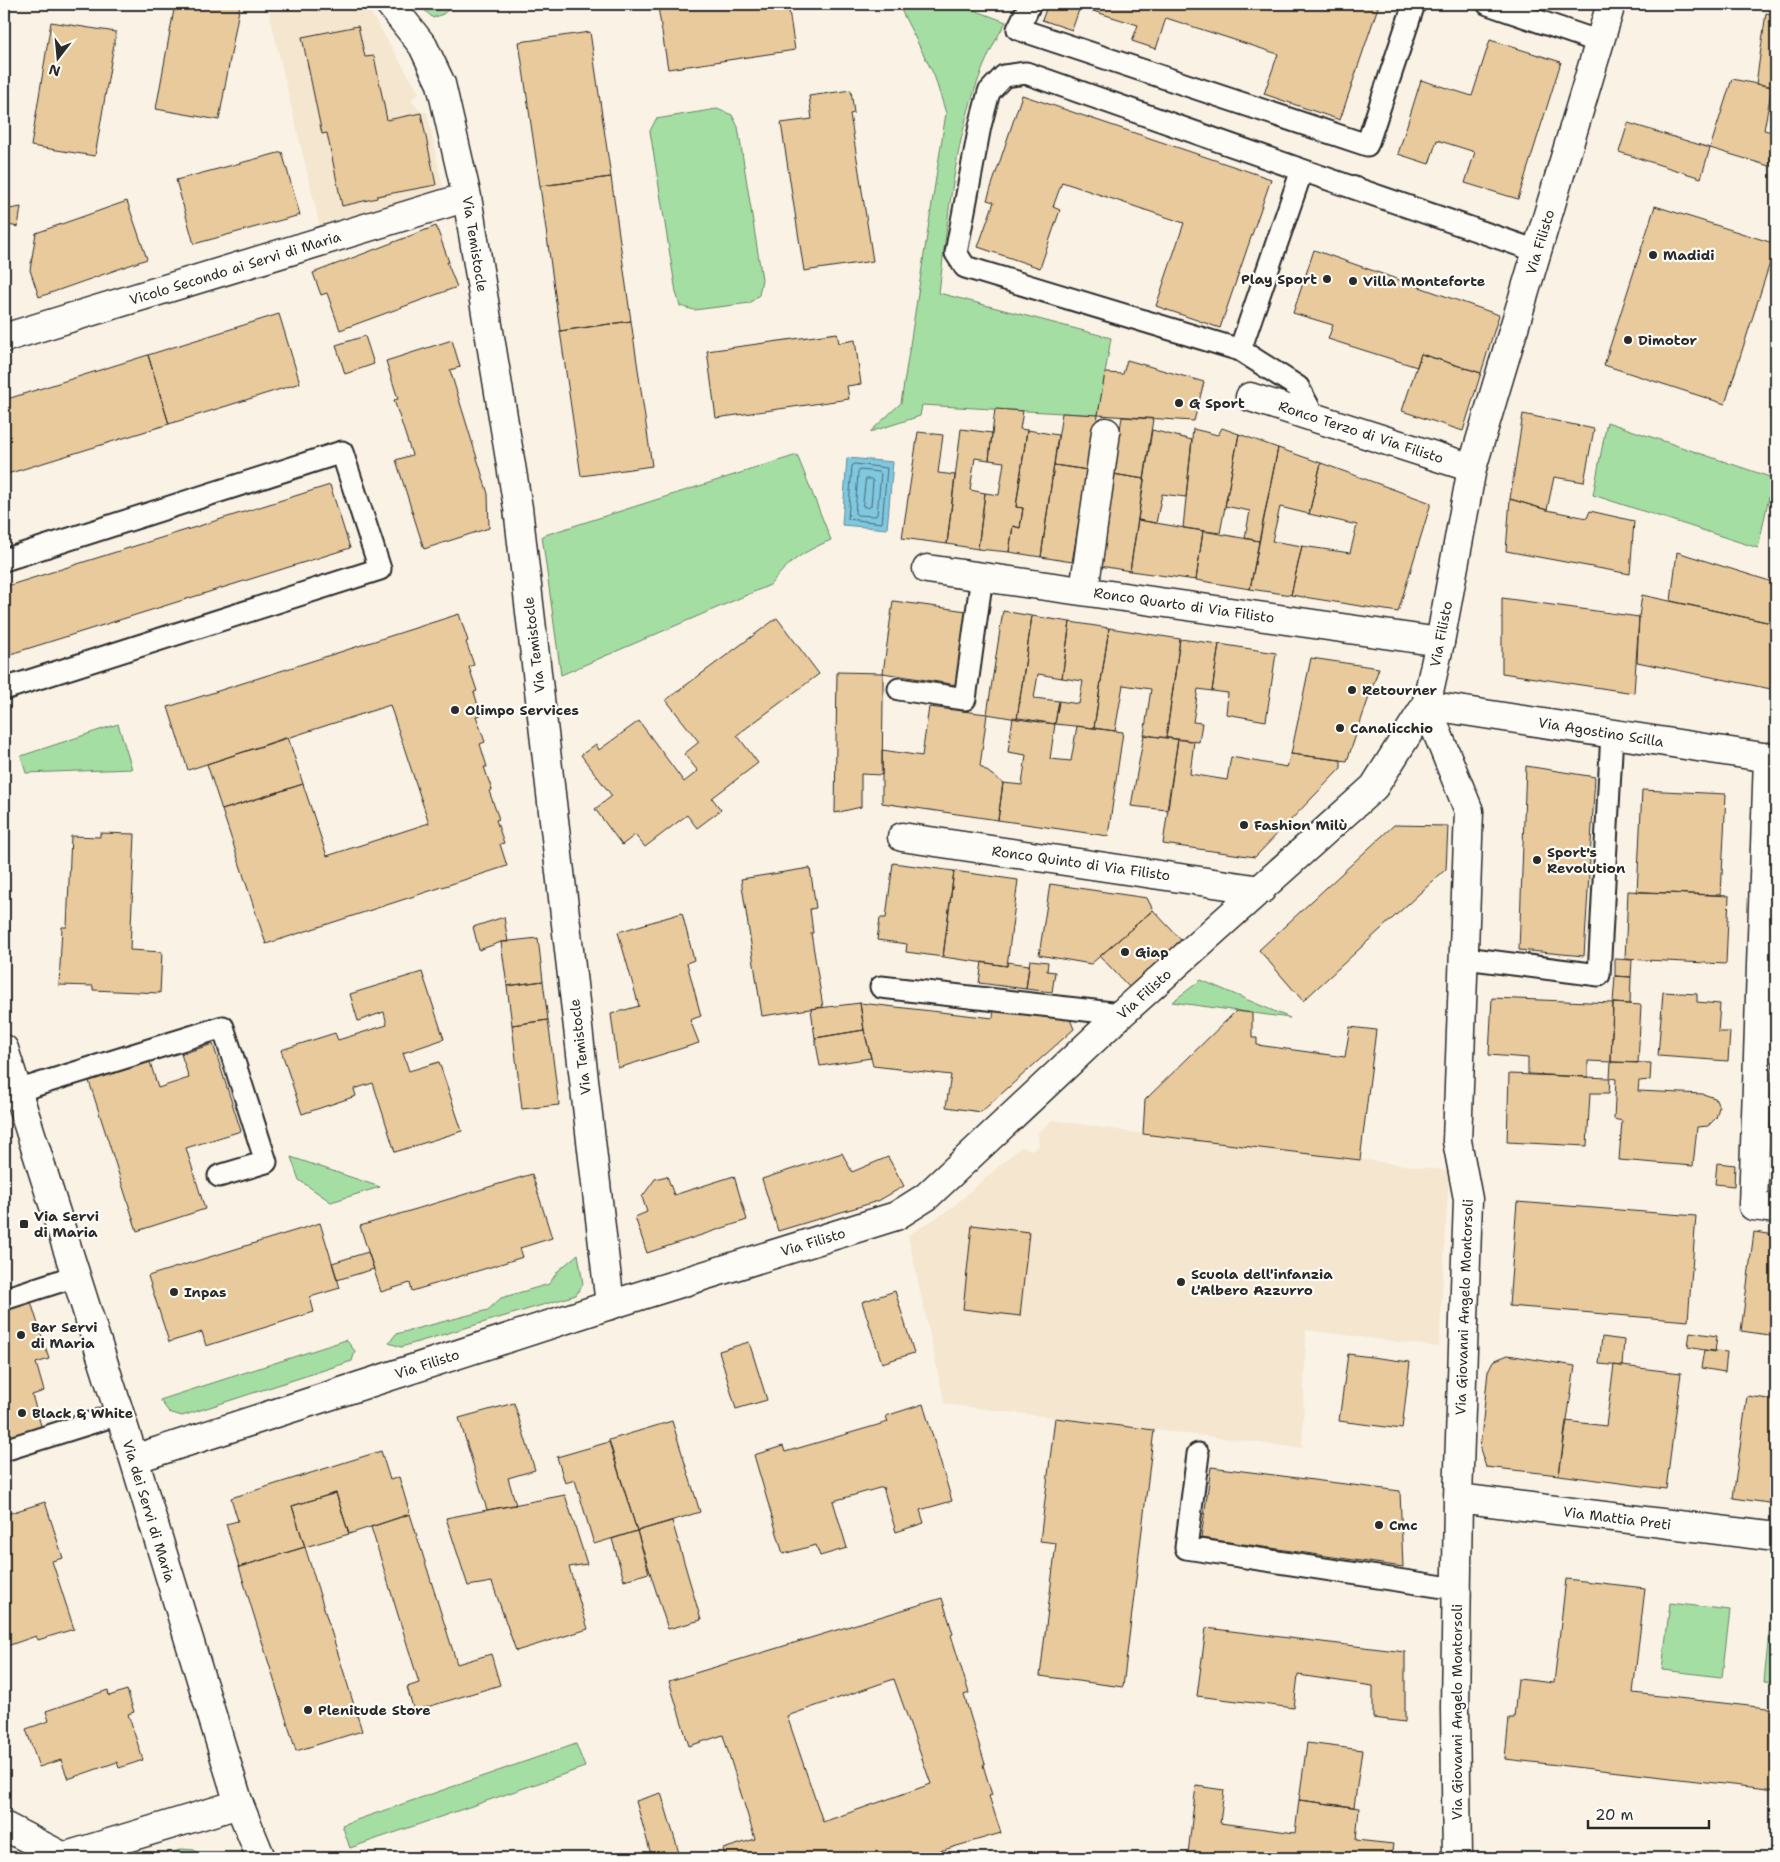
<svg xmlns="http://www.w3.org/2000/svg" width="1780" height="1862" font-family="'Shantell Sans',sans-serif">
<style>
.built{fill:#f4e6cf}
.green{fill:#a5dea2;stroke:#688466}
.water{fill:#80c8e0;stroke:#5e8998}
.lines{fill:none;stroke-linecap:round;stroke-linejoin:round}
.shore{stroke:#4d6a73;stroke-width:1}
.building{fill:#e9ca9c;stroke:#2b2b2b;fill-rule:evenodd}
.service-casing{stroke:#2b2b2b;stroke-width:25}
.minor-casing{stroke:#2b2b2b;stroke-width:31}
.tertiary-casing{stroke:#2b2b2b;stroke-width:31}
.service{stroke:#fdfcf7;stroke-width:21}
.minor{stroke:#fdfcf7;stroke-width:28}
.tertiary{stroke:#fdfcf7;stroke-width:28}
.poi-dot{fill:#2b2b2b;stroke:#fdfcf7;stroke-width:2}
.labels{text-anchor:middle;stroke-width:4.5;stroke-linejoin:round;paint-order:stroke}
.street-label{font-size:14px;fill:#2b2b2b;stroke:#fdfcf7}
.poi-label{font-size:14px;font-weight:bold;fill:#2b2b2b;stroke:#fdfcf7;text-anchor:start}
</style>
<rect width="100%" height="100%" fill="#f9f2e5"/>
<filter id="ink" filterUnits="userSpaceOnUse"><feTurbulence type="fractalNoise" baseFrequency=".02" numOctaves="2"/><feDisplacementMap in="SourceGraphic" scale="10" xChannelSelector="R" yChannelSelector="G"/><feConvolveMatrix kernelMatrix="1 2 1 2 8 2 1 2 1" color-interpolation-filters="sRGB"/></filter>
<g filter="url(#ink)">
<path class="built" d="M267,4H359L369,10L419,93L411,100L421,113L427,112L443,189L320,226Z
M1052,1120L1143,1134L1295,1151L1449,1171L1439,1347L1306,1330L1302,1448L945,1404L908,1235L948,1211L1021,1147L1033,1150L1036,1148L1039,1145L1038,1133Z"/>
<path class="green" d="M418,4H455L443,14L433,18Z
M898,4H958L1006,22C957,101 950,202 939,293L1111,338L1098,415L922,405L920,416L870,432L901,403L946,113L934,75Z
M717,109L732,115L738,127L762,279L759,295L750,303L694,310L680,306L676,292L650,131L656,119Z
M1607,422L1773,478L1758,548L1593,495Z
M797,455L831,540C803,552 789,561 770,585L561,675L542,536Z
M118,724L132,769L26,773L21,756Z
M1201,980L1290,1018L1172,1002Z
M291,1157L380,1187L331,1202L299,1180Z
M578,1254L583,1284L576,1295L401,1347L389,1343L396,1334L488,1310L501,1298L549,1284L558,1271Z
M346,1340L355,1351L352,1361L182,1416L169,1412L160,1400Z
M1670,1603L1730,1610L1722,1677L1662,1670Z
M1771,1614H1776V1683L1764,1682Z
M576,1744L585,1767L350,1848L342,1825Z
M182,1849L194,1850L205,1858H159Z"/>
<path class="water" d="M847,458L893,462L887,529L842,525Z"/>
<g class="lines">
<path class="shore" d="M855,464L887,468L882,523L848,519L852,466Z
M860,470L879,472L881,474L877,514L876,516L857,515L855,513L858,473Z
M866,479H871L873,481L871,506L868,508L863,506Z"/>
</g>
<path class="building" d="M175,4H240L219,120L156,109Z
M682,4H788L795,50L668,69L658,7Z
M1048,4H1379L1340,120L1264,94L1278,54L1166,18L1156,49L1132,41L1138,25L1080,7L1072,30L1042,20Z
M1766,13L1776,15V87L1756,84Z
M51,22L116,32L95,156L31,146Z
M358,26L365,57L374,56L387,120L421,113L436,185L377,196V198L342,206L327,133L322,134L302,37Z
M590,32L611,177L540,186L519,42Z
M1490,40L1561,62L1518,199L1465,183L1475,152L1437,140L1429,164L1398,154L1421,80L1472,96Z
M1732,79L1772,87L1764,130L1776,133V139L1769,166L1710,148Z
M4,86L11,87L8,104H4Z
M851,90L854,113L850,114L873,261L804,271L781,123L812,119L809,96Z
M1022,95L1271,179L1220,328L1156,306L1184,223L1062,182L1053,207L1060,210L1040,268L978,247L994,202L987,200Z
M1628,123L1710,148L1701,178L1619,152Z
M282,152L300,215L194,244L176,180Z
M611,177L631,321L560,331L540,186Z
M127,201L147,259L39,297L30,270L36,233Z
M1655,206L1776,244L1725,404L1604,365Z
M21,207L18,227L4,224V210Z
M436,226L449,262H447L457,287L340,330L327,293L321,295L313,273Z
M1314,250L1499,315L1481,373L1421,354L1417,367L1328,339L1333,325L1293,313Z
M279,314L300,383L169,424L148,355Z
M631,321L652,466L581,476L560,331Z
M837,333L839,343L855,340L861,384L847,386L849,399L716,418L707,351Z
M365,336L374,364L345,374L336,345Z
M452,340L460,367L450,370L488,494L489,528L424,549L396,460L412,455L394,400L398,399L386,361Z
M1421,354L1481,373L1463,431L1402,411Z
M148,355L169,424L4,475V400Z
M1127,360L1204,382L1194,421L1098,415L1105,373L1123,374Z
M995,409L1023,411L1020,429L1027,430L1016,507L1023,508L1020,528L1013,526L1009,552L978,549L985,493L999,495L1004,462L989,460Z
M1062,413L1098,415L1088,470L1054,465Z
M1523,414L1594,429L1584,482L1554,477L1547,510L1510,499Z
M1122,417L1153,419L1144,479L1113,474Z
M1222,428L1239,434L1220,533L1183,528L1193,429L1218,435Z
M961,429L992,433L989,460L975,458L970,490L985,493L978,549L947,544Z
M1027,430L1058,435L1041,557L1009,552L1013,526L1020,528L1023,508L1016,507Z
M1152,430L1192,440L1186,497L1162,494L1156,523L1138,520Z
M918,432L943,435L938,473L955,475L947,544L902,538Z
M1239,434L1278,448L1259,541L1245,538L1250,511L1225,506Z
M1278,448L1321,463L1309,514L1280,507L1272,541L1302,546L1291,595L1250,589Z
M1321,463L1431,503L1398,612L1291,595L1302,546L1350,553L1357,525L1309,514Z
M1054,465L1088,470L1072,562L1041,557Z
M1113,474L1144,479L1130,571L1100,566Z
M330,485L350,548L4,656V587Z
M1510,499L1547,510L1587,518L1590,511L1634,521L1630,574L1506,551Z
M1138,520L1203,531L1196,580L1130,571Z
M1203,531L1259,541L1250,589L1196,580Z
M1677,552L1776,583V624L1671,601Z
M1642,595L1776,624V690L1637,662L1639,617Z
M1502,598L1639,617L1634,693L1502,673Z
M893,601L967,611L957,685L883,673Z
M1003,611L1032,616L1017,719L987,714Z
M459,614L468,641L466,642L474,665L469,667L477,691L474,692L481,715L476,716L485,742L480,744L487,767H484L492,790L489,791L499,819L496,820L504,843L500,844L507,866L266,944L222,810L303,784L327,856L429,823L390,705L188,770L168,707Z
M1032,616L1070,622L1062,678L1038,674L1034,698L1059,701L1055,724L1017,719Z
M777,618L819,674L737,735L758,763L712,798L721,810L697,828L687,815L645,847L635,835L622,845L595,809L612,796L581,755L596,744L599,750L639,721L684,782L698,771L684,754L699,742L666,700Z
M1070,622L1109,628L1094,728L1055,724L1059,701L1079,704L1083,681L1062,678Z
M1109,628L1180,639L1166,738L1144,735L1151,689L1123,685L1115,731L1094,728Z
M1180,639L1219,644L1212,691L1198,689L1193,722L1202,723L1199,742L1166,738Z
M1219,644L1276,653L1266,721L1226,714L1228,693L1212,691Z
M1311,658L1379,668L1347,761L1291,754Z
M837,672L883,673V701L882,775L861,774V807L835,813Z
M929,707L987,714L980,766L1003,783L998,820L882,803V750L922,756Z
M1013,717L1055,724L1050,759L1071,761L1077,726L1123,732L1108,836L998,820L1003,783L1022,785L1026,755L1008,752Z
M1144,735L1178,739L1167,810L1131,806Z
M288,737L303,784L222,810L207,764Z
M1178,739L1194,741L1190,774L1227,780L1231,757L1287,767L1291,754L1341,760V768L1255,857L1163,844Z
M1526,766L1595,777L1584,956L1519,950Z
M1642,790L1726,794L1721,895L1637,892Z
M1394,825L1448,826L1446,869L1303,1001L1259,950Z
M100,833L135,834L130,950L162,952L160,993L93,990V986L59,985L62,927H67L71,836L100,837Z
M893,863L954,871L943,957L906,952L907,944L877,940L880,918H886Z
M810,868L816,908L810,909L813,933H811L823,1007L762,1016L741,879Z
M954,871L1018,880L1007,966L943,957Z
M1050,884L1147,898L1153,910L1091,964L1039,955Z
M1628,891L1729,896L1726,964L1625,959Z
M1153,910L1181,940L1129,987L1100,956Z
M682,913L694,960L687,963L701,1016L690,1020L699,1043L618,1068L611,1014L639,1006L618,932Z
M504,917L508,942H501L479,950L473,927Z
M538,938L543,981L507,986L501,942Z
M1615,959L1632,960L1631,977L1615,976Z
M1030,960L1048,962L1047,971L1055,972L1052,992L1026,989Z
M982,962L1007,966V962L1029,965L1026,989L979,983Z
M422,972L444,1039L403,1053L409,1071L439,1062L462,1131L395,1152L373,1083L354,1089L356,1096L302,1114L281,1050L335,1033L338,1040L387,1025L384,1012L358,1021L350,994Z
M1615,976L1631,977L1630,1004L1613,1003Z
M543,981L548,1020L512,1025L507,986Z
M1663,992L1697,994V1002L1720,1004L1718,1032H1730L1728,1061L1658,1056Z
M1492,998L1613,1003L1611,1062L1588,1061V1077L1528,1074V1058L1489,1055Z
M860,1003L864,1030L815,1038L811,1009Z
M860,1003L993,1018L994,1007L1069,1017L1074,1029L981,1112L946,1107L951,1075L873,1066L864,1030Z
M1613,1003L1641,1005L1638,1063L1611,1062Z
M1236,1011L1252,1013V1038H1257V1045L1345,1057L1350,1027L1376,1030L1360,1160L1143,1134L1145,1100Z
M548,1020L559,1105L522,1109L512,1025Z
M864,1030L871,1058L820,1066L815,1038Z
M213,1044L241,1131L186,1148L205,1209L137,1231L89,1081L150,1062L158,1088L189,1078L181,1054Z
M1611,1062L1651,1063L1650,1080L1639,1081L1638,1091L1703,1094L1715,1098L1719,1107L1716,1118L1708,1126L1697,1127L1693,1166L1619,1160L1622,1121L1614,1119L1616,1079L1610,1078Z
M1509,1074L1610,1078L1609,1093H1590L1587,1146L1507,1142Z
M842,1153L852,1172L888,1157L904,1186L878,1201L778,1231L762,1179Z
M1717,1163L1735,1165L1734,1186L1715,1184Z
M532,1174L552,1238L520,1248L523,1257L412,1291L410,1283L381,1292L360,1226Z
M667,1176L674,1195L734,1176L747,1220L647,1253L635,1217L647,1212L642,1197L655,1179Z
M1517,1202L1696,1216L1688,1321L1509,1306Z
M320,1223L340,1288L310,1297L314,1312L206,1346L202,1332L169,1342L148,1276Z
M972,1225L1029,1232L1020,1316L963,1309Z
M1754,1232L1776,1235V1336L1741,1331Z
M368,1252L374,1269L337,1280L332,1263Z
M895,1291L914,1353L882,1363L862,1302Z
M31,1302L49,1359L36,1363L44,1391L32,1395L42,1429L4,1441V1310Z
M1690,1332L1717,1336L1715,1352L1688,1347Z
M1602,1337L1624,1340L1622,1366L1599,1364Z
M749,1342L767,1400L736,1409L719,1351Z
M1704,1350L1727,1352L1725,1372L1701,1368Z
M1348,1354L1410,1362L1402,1429L1339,1421Z
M1508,1355L1575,1366L1559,1475L1486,1467L1480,1449L1488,1371L1493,1361Z
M1614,1365L1681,1373L1666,1489L1559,1475L1566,1421L1606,1426Z
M1747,1396L1776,1400V1504L1733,1498Z
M514,1403L535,1470L508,1478L516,1505L487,1510L459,1418Z
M923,1404L952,1501L920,1510L924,1523L896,1532L883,1487L833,1501L847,1548L820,1556L816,1545L783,1554L754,1455L783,1446L785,1452L888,1422L886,1416Z
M1055,1418L1154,1430L1123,1687L1040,1676L1056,1543L1040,1541Z
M672,1421L700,1512L637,1531L609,1440Z
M609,1442L637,1531L594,1544L575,1480L565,1483L557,1457Z
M381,1451L390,1480L399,1477L410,1514L349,1534L336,1493L292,1506L305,1547L239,1567L226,1524L238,1521L231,1498Z
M1211,1467L1400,1491L1403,1567L1201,1538Z
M336,1493L349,1534L305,1547L292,1506Z
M565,1495L587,1564L569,1567L588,1629L516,1651L492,1582L468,1586L446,1518Z
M45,1502L63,1558L52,1561L74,1629L38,1640L36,1636L4,1647V1515Z
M410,1514L457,1664L491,1654L500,1685L414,1711L407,1687L419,1683L371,1527Z
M672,1521L701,1620L668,1629L637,1531Z
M637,1531L649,1573L624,1580L612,1539Z
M305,1547L362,1731L296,1751L239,1567Z
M1566,1579L1645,1588L1633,1693L1776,1709V1790L1505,1759L1509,1718H1514L1518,1679L1554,1683Z
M942,1598L953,1634L951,1635L969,1693L964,1695L985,1764L983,1765L992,1795L989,1796L1001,1833L916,1858H726L723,1849L755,1839L723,1735L689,1746L669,1681ZM894,1679L931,1784L823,1822L787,1716Z
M1206,1628L1405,1652V1722L1373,1718V1686L1298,1675L1294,1708L1197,1696Z
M108,1690L109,1696L127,1690L134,1712L128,1714L143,1760L119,1768L117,1762L68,1779L61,1760L39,1767L26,1729L49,1721L46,1711Z
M1307,1743L1362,1750L1354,1807L1299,1800Z
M1196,1786L1224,1790L1220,1823L1295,1833L1299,1800L1359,1808L1356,1840L1393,1844L1391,1858H1226L1188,1854Z
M661,1793L679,1853L661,1858H652L636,1801Z"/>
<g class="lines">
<g class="service-casing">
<path id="service" d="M1030,4L1018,29L1367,145L1414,4
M1488,4L1600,42
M1026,73L1302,170L1240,350L965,267L956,253L980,126L989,92L1004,76Z
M1302,170L1537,251
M1240,350L1298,387L1314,417
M4,560L342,452L380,569L4,689
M899,689L965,699L982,576
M1465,958L1599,975L1612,733
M881,987L1121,1014
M17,1091L223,1027L266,1162L219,1176
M4,1299L76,1276
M4,1450L119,1414
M1198,1454L1186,1548L1457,1589"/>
</g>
<g class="minor-casing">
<path id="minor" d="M390,4L423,46L441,84L467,197L518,508L610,1305
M4,338L467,197
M1250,397L1472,468
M927,569L1440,642
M1084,591L1106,432
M1426,705L1469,811L1457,1141L1468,1199L1458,1498L1455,1709L1457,1858
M1426,705L1776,759
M1768,757L1753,1206L1776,1209
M902,837L1261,890
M1458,1498L1776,1537
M4,1826L66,1858
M63,1857L239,1804"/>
</g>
<g class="tertiary-casing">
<path id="tertiary" d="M4,1049L134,1459L239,1804L261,1858
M134,1459L610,1305L896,1216L926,1197L1121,1014L1374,787L1426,705L1440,642L1472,468L1611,4"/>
</g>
<use href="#service" class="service"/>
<use href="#minor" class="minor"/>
<use href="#tertiary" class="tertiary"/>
</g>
</g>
<g class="poi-dot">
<circle cx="1653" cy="255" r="5"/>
<circle cx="1327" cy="279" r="5"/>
<circle cx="1353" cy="281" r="5"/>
<circle cx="1628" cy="340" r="5"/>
<circle cx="1179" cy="403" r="5"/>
<circle cx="1352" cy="690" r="5"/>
<circle cx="455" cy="710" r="5"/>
<circle cx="1340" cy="728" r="5"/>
<circle cx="1244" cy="825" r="5"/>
<circle cx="1537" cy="860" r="5"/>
<circle cx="1125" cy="952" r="5"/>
<rect x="19" y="1219" width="10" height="10" rx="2.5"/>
<circle cx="1181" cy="1282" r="5"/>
<circle cx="174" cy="1292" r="5"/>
<circle cx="21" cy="1335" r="5"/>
<circle cx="22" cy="1413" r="5"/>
<circle cx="1379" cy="1525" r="5"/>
<circle cx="308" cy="1710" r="5"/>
</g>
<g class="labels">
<g class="street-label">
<text transform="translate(1540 242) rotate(-73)" y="5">Via Filisto</text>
<text transform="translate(475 244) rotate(81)" y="5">Via Temistocle</text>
<text transform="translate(235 268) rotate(-17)" y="5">Vicolo Secondo ai Servi di Maria</text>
<text transform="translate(1361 432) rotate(18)" y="5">Ronco Terzo di Via Filisto</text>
<text transform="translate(1184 605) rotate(8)" y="5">Ronco Quarto di Via Filisto</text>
<text transform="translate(1441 634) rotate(-79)" y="5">Via Filisto</text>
<text transform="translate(534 645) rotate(-97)" y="5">Via Temistocle</text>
<text transform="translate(1601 732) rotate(9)" y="5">Via Agostino Scilla</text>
<text transform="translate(1081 863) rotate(8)" y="5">Ronco Quinto di Via Filisto</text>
<text transform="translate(1144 994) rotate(-42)" y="5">Via Filisto</text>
<text transform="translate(580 1047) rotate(-97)" y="5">Via Temistocle</text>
<text transform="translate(813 1242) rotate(-17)" y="5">Via Filisto</text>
<text transform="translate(1464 1307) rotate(-88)" y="5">Via Giovanni Angelo Montorsoli</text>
<text transform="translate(427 1364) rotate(-18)" y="5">Via Filisto</text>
<text transform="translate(149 1511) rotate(73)" y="5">Via dei Servi di Maria</text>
<text transform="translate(1617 1518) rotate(7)" y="5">Via Mattia Preti</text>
<text transform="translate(1457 1712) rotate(-90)" y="5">Via Giovanni Angelo Montorsoli</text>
</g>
<g class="poi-label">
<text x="1663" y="260">Madidi</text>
<text x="1317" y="284" text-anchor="end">Play Sport</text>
<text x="1363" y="286">Villa Monteforte</text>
<text x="1638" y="345">Dimotor</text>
<text x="1189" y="408">G Sport</text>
<text x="1362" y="695">Retourner</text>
<text x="465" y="715">Olimpo Services</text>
<text x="1350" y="733">Canalicchio</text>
<text x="1254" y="830">Fashion Milù</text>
<text x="1547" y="857">Sport's<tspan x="1547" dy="16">Revolution</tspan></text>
<text x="1135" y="957">Giap</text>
<text x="34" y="1221">Via Servi<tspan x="34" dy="16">di Maria</tspan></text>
<text x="1191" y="1279">Scuola dell'infanzia<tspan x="1191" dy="16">L'Albero Azzurro</tspan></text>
<text x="184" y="1297">Inpas</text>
<text x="31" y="1332">Bar Servi<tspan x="31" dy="16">di Maria</tspan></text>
<text x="32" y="1418">Black &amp; White</text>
<text x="1389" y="1530">Cmc</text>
<text x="318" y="1715">Plenitude Store</text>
</g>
</g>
<rect width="1780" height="1862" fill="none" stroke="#fdfcf7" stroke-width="20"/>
<rect x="10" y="10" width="1760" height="1842" fill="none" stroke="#2b2b2b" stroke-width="2" filter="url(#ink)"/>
<g transform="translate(58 58) rotate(196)" stroke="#fdfcf7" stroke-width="4" paint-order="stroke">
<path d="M0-4L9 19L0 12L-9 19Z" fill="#2b2b2b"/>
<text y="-8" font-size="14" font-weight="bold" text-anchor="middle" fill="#2b2b2b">N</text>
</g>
<path d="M1588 1820v8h121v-8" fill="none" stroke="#2b2b2b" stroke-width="2.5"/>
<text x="1595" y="1820" font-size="15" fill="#2b2b2b" stroke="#fdfcf7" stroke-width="4" paint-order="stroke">20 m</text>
</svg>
